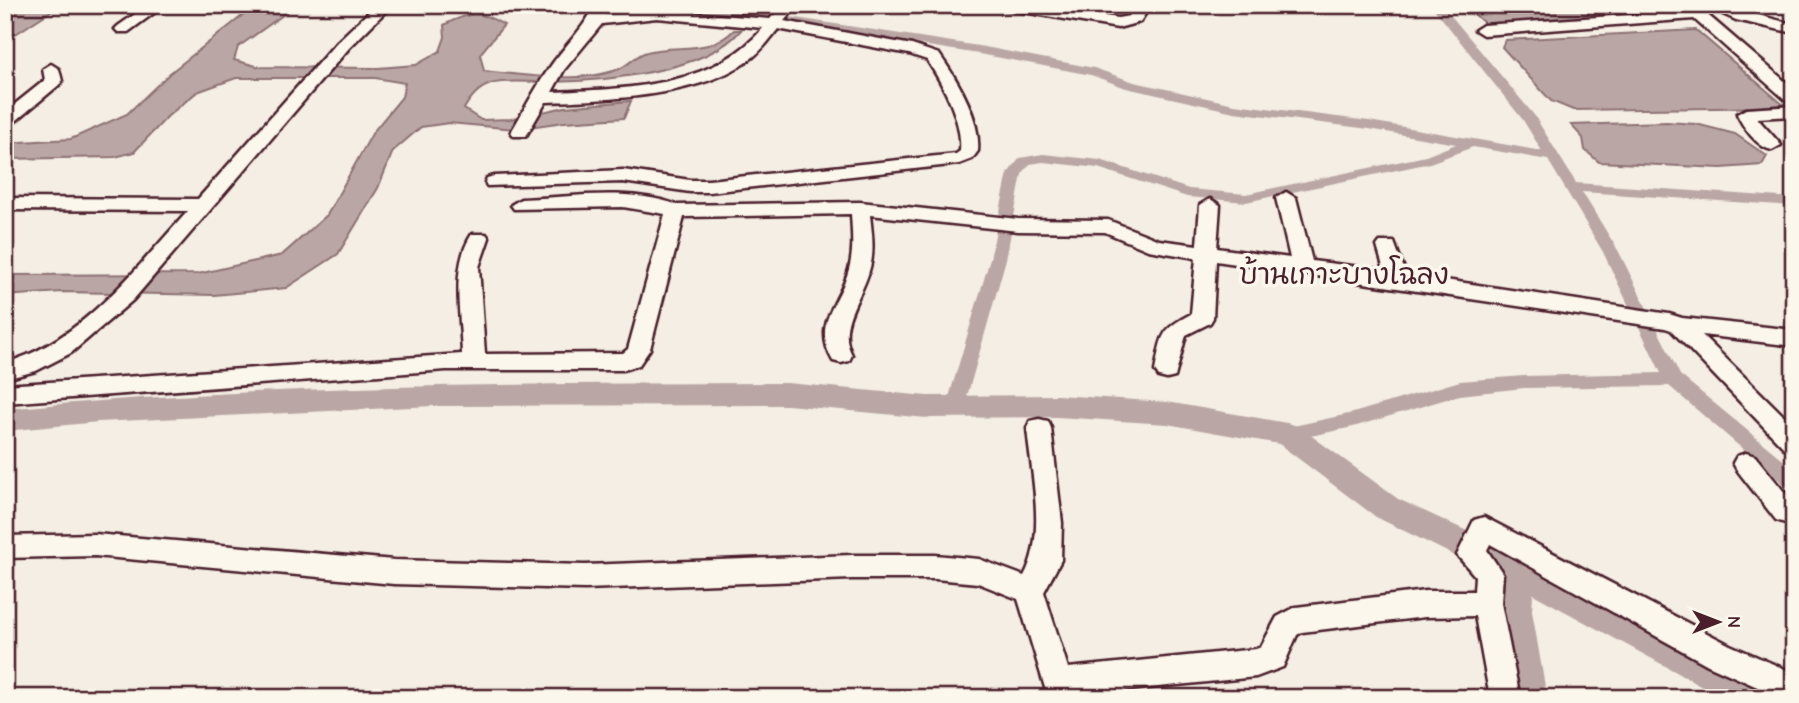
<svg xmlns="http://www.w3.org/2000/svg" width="1799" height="703" font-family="'Comic Neue','Playpen Sans Thai',sans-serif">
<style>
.water{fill:#baa7a5;stroke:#8d7174;stroke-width:2}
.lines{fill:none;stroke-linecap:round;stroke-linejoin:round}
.canal{fill:#baa7a5;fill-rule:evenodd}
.river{fill:#baa7a5;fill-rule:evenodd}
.minor-casing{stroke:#4a1f2b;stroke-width:5}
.minor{fill:#fbf7ec;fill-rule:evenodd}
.labels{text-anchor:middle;stroke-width:7;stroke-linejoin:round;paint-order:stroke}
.quarter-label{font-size:28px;fill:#4a1f2b;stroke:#fbf7ec}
</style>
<rect width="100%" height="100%" fill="#f4eee4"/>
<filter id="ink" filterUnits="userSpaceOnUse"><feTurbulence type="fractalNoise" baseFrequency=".0143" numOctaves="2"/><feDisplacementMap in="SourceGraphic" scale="14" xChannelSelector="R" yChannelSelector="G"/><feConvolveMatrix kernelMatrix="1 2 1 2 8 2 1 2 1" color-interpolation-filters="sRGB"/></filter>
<g filter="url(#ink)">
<path class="water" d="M15,5H60L5,41V12Z
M256,5H297L238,47L234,60L260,67L378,68L416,65L440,51L445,37L444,25C469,12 480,10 504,25L480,54L484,71C524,75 581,84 619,69C629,65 637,54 647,52C678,44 710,55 734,30H741C705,73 603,81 550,82C532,83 507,79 491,84C478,88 470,98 464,109L481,120L511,119L565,107L631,101L624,118L564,122L515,129L449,123L421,127L393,151L378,188L338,254L286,288L214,295L61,292L5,296V275L198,274L282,255L327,215L373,132L402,97L405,83L375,78H236L197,92L168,116L134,152L115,157L5,159V143L71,139L127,114L170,73Z
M1557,5H1650L1659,13L1655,15L1486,25L1470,10Z
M1696,30L1786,107L1573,110L1551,101L1502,47L1505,40Z
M1667,122L1696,124L1735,134L1767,156L1762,165L1721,168L1599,162L1585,150L1583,138L1571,125Z"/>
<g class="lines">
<path class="canal" d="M683,5H712L985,47L1094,68L1134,82L1234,104L1369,121L1542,151L1523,120L1431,5H1442L1534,115L1576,183L1794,198V206L1582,192L1619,252L1680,375L1794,469V489L1787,487L1669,386L1524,388L1460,395L1353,427L1287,441L1280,439L1278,434L1280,429L1353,413L1460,381L1524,376L1661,373L1603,252L1548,160L1473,147L1430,163L1246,202L1187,197L1098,168L1043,162L1030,164L1022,174L1006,259L964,407L962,412H948L946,407L990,259L1008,173L1020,158L1043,154L1100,160L1189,189L1246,194L1426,156L1456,144L1369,129L1234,112L1126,88L1091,75L985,55L688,8Z"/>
<path class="river" d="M787,383L927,396L1057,395L1167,402L1287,423L1298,426L1398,499L1573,580L1774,685L1780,698H1724L1533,594L1532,611L1547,698H1509L1496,611L1500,578L1376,517L1279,444L1167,424L1057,417L927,418L787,405L433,406L98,422L5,431V409C265,384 526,384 787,383Z"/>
<g class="minor-casing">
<path id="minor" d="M148,5H165L128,32H118L115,29L118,26Z
M376,5H392L349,48L133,300L71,353L36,371L5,379V363C80,343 138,266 188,211L5,210V198L198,199L337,42Z
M595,5H607L606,15L657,10L770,19L783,5H798L784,21L912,45L939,54C957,79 981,119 978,151L972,159L959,164L709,192H690L623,182L487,186L485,182L487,178L494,176L623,170L690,180H709L956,154L960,151C963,122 943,84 927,60L909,54L778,29C770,39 763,49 753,57C704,97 607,100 546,102L526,136H514L511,132C525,109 535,88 550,67C565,45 584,29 595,5ZM657,18L763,28C714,88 624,89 552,92L564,70L602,24Z
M998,5H1034L1118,18L1129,16L1137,5H1151L1140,22L1118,28L1005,9Z
M1680,5H1696L1794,89V103L1788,102L1694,19L1483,35L1475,30L1483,25L1685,11Z
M1703,5C1733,5 1764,18 1794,24V33L1736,20Z
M51,64L59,69L62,81L60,84L11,125L5,126V112L45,80L43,69Z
M1794,106V116L1757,118L1781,145L1772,150C1757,147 1743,127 1737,114L1746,109Z
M1286,192L1296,198L1312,261L1384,270L1377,246L1380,242H1394L1406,274L1669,314L1682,318L1794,330V346L1702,335L1794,426V451L1785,449L1671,330L1665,328L1216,261L1213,318L1210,323L1186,335L1175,377L1167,379L1159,377L1155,371C1162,337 1159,330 1191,314L1196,258L1148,250L1105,232L1018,231L870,215C872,233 875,253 869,271C861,300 836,325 852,355L849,361L841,363L833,361C811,323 840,304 849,269C854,251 852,232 851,214L684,217L650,349L639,365L623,370H446L5,403V385L462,354C461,316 450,267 472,234H486L489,238L479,267L485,354L623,353L628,349L665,214L623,207L514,209L511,205L521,199C572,197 629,187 678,205L860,202L1018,219L1108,220L1159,240L1197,245L1200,205L1210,199L1220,205L1217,248L1290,258L1276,198Z
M1039,419L1048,421L1051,428L1062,523L1061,560L1044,592L1068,668L1256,649L1261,647L1277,617L1296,607L1425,591H1474L1475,576L1457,555L1474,520L1484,517L1730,645L1794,673V698H1782L1708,665L1490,544L1487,550L1503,574L1501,603L1520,698H1490L1475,616L1425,617L1302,632L1297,635L1283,667L1256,677L1071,696L1046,691L1018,599L978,583L935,579H852L585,589L394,584L95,556L5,558V536L95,534L394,560L585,565L852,555H935L979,559L1024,576C1047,534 1031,474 1027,428L1030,421Z
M1746,453L1755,456L1794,504V520L1785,523L1776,520L1737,470L1733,463L1737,456Z"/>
</g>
<use href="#minor" class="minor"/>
</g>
</g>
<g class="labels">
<g class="quarter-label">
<text x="1344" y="284">บ้านเกาะบางโฉลง</text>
</g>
</g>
<rect width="1799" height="703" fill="none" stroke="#fbf7ec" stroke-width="28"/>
<rect x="14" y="14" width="1771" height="675" fill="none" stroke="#4a1f2b" stroke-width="2.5" filter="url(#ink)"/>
<g transform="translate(1718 622) rotate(90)" stroke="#fbf7ec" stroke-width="5" paint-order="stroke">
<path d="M0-5L12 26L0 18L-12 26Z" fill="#4a1f2b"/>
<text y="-10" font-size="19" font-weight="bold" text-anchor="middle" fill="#4a1f2b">N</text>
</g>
</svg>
